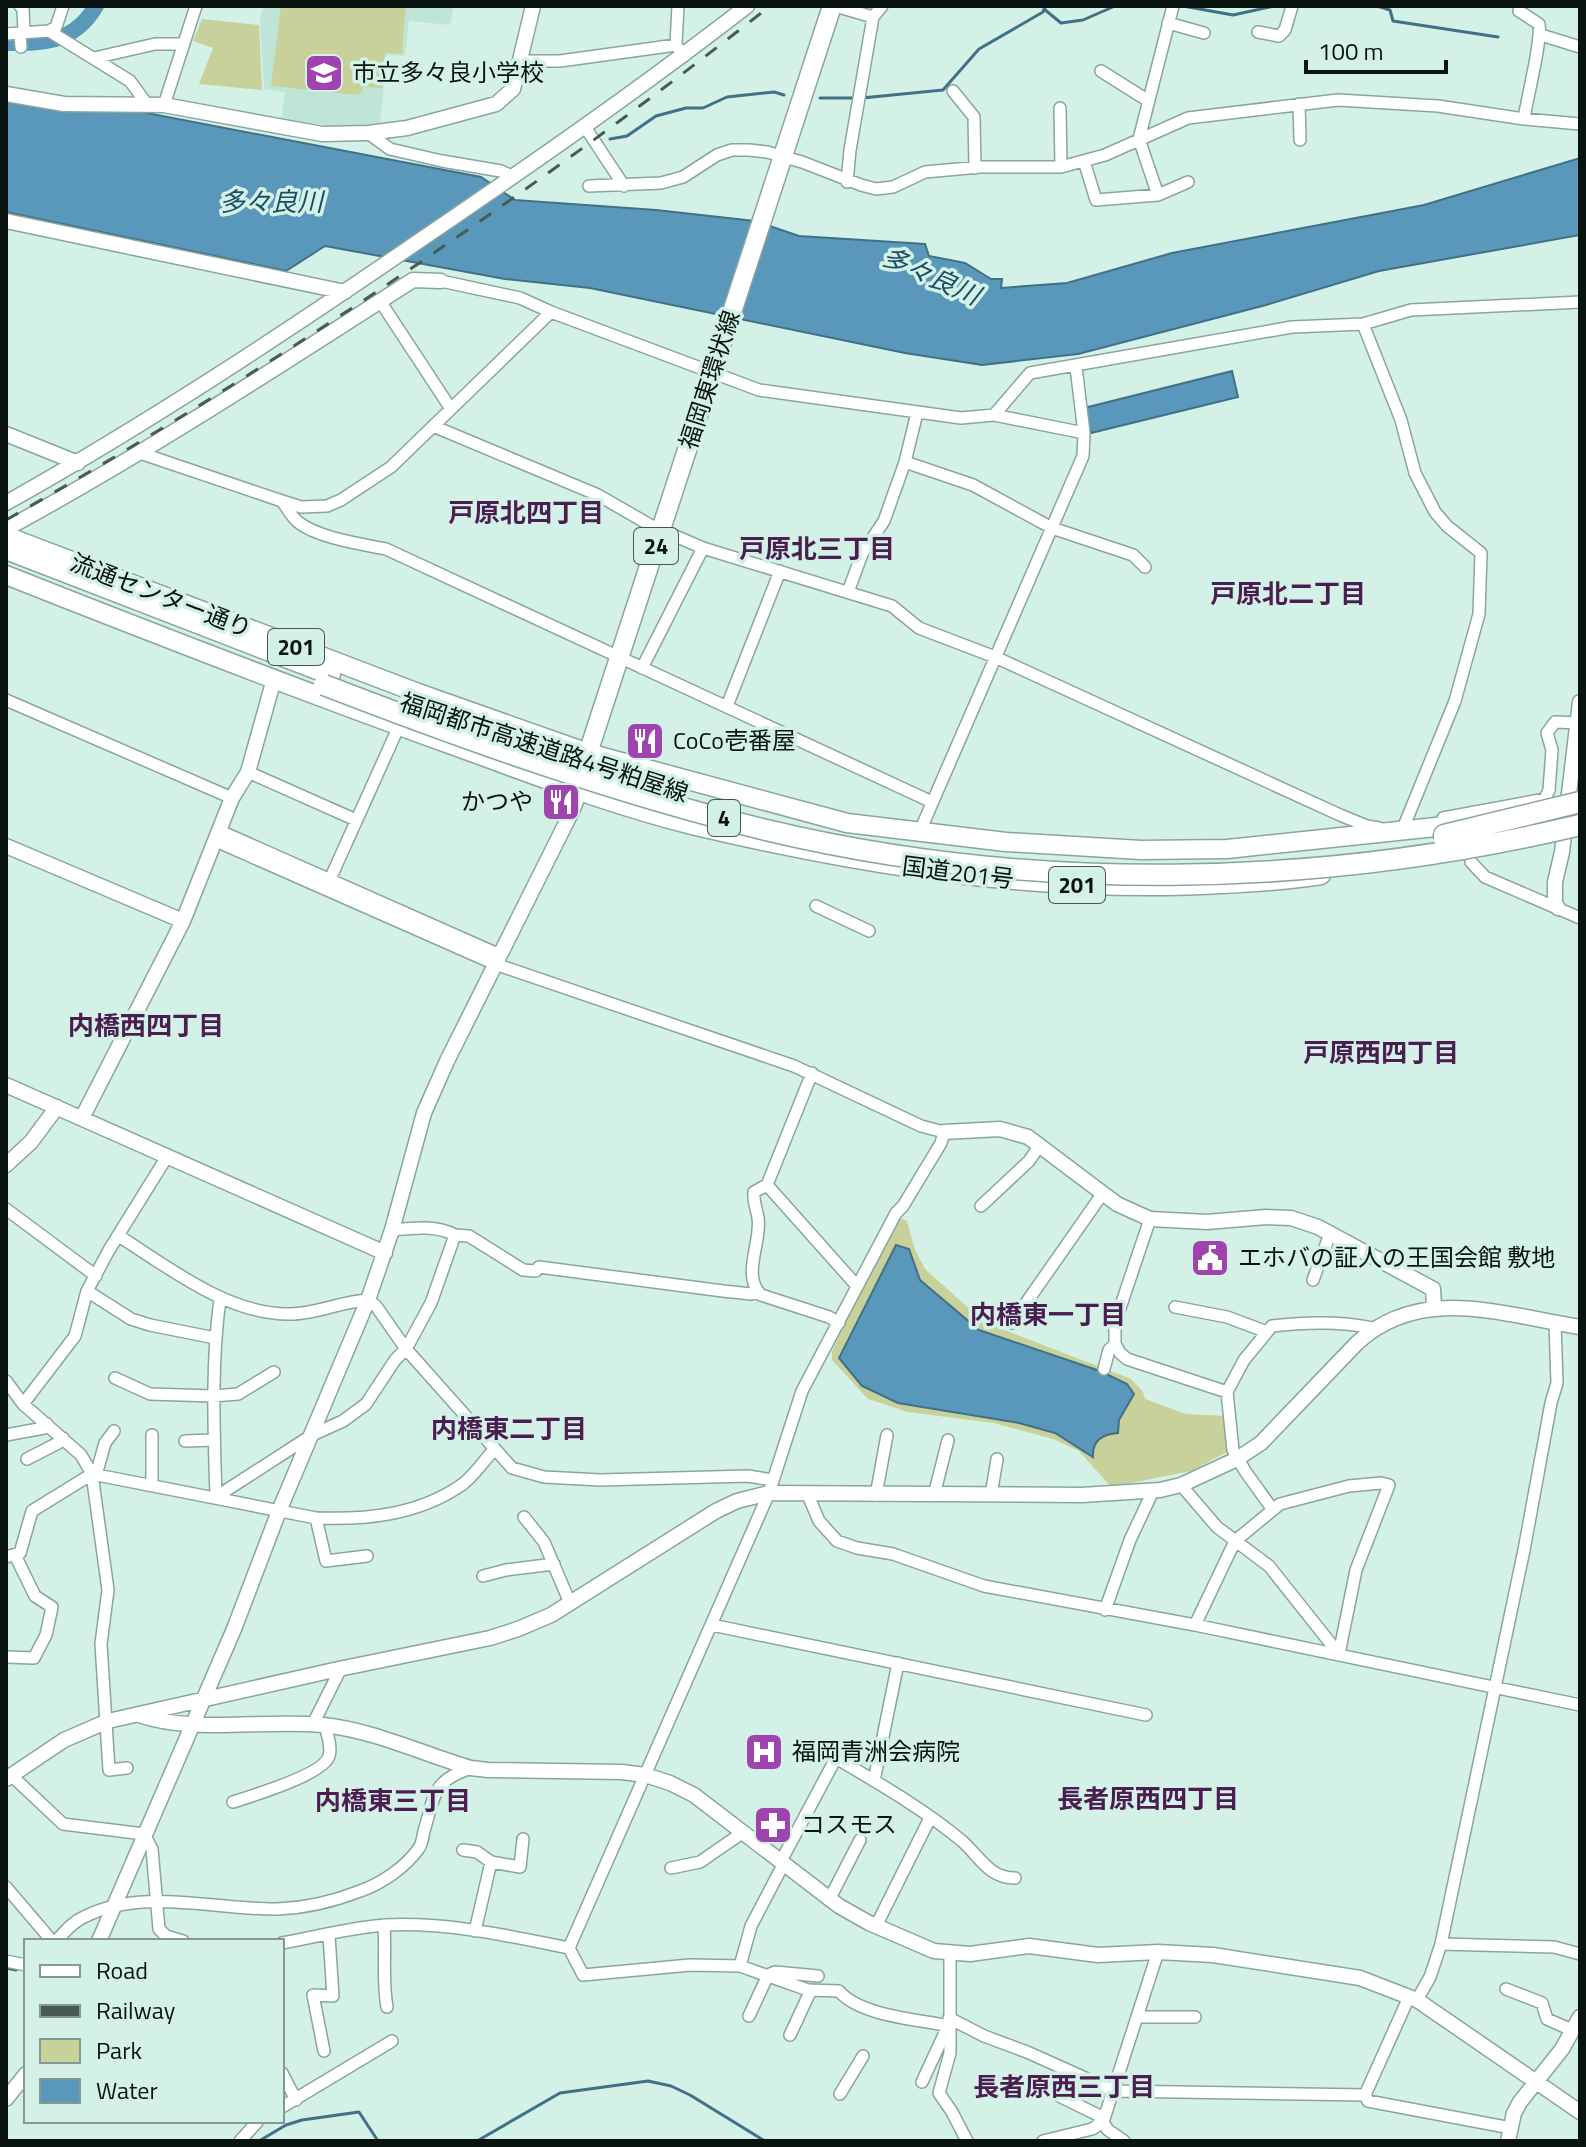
<svg xmlns="http://www.w3.org/2000/svg" width="1586" height="2147" font-family="'Titillium Web','Noto Sans JP',sans-serif">
<style>
.built{fill:#bfe5d9}
.green{fill:#c8d199}
.water{fill:#5998ba;stroke:#417087;stroke-width:2}
.lines{fill:none;stroke-linecap:round;stroke-linejoin:round}
.stream{stroke:#417087;stroke-width:3}
.river{stroke:#5998ba;stroke-width:16}
.minor-casing{stroke:#8aa59d;stroke-width:14}
.tertiary-casing{stroke:#8aa59d;stroke-width:17}
.primary-casing{stroke:#8aa59d;stroke-width:21}
.trunk-casing{stroke:#8aa59d;stroke-width:21}
.motorway-casing{stroke:#8aa59d;stroke-width:23}
.minor{stroke:#fff;stroke-width:11}
.tertiary{stroke:#fff;stroke-width:14}
.primary{stroke:#fff;stroke-width:18}
.trunk{stroke:#fff;stroke-width:18}
.motorway{stroke:#fff;stroke-width:20}
.rail{stroke:#495a55;stroke-width:3;stroke-dasharray:14 14;stroke-linecap:butt}
.motorway-bridge-casing{stroke:#8aa59d;stroke-width:23;stroke-linecap:butt}
.motorway-bridge{stroke:#fff;stroke-width:20}
.labels{text-anchor:middle;stroke-width:7;stroke-linejoin:round;paint-order:stroke}
.shield{fill:#d4f1e7;stroke:#465651;stroke-width:2}
.shield-label{font-size:22px;font-weight:bold;fill:#091411}
.poi-label{font-size:24px;fill:#091411;stroke:#d4f1e7;text-anchor:start}
.street-label{font-size:24px;fill:#091411;stroke:#d4f1e7}
.water-label{font-size:26px;font-style:italic;fill:#194c65;stroke:#d4f1e7}
.neighbourhood-label{font-size:26px;font-weight:bold;fill:#4a1e51;stroke:#d4f1e7}
</style>
<rect width="100%" height="100%" fill="#d4f1e7"/>
<path class="built" d="M264,6H454L450,25L409,21L405,56L387,55L380,125L350,127L281,121L285,92L264,89L260,19Z"/>
<path class="green" d="M281,6H406L402,54L385,53L382,88L364,87L359,95L271,86Z
M202,19L259,25L262,90L199,84L213,48L193,41Z
M898,1217L907,1221L915,1250L925,1269L984,1322L1131,1379L1143,1392L1145,1399L1186,1414L1226,1416L1229,1451L1191,1471L1111,1487L1079,1451L1053,1439L994,1423L908,1412L868,1399L832,1360V1351Z"/>
<path class="water" d="M6,100L126,109L481,177L515,200L656,210L755,221L799,236L925,244L929,256L965,263L991,279H1002L1001,288L1067,283L1172,253L1424,205L1580,158V235L1379,271L1266,305L1078,354L982,365L905,353L590,288L505,279L325,246L286,271L6,212Z
M1232,371L1238,397L1091,433L1084,408Z
M896,1245L909,1249L920,1280L979,1330L1100,1371L1127,1384L1134,1394L1119,1420L1118,1433C1103,1434 1092,1440 1093,1457L1055,1433L1019,1423L898,1403L862,1386L839,1358Z"/>
<g class="lines">
<path class="stream" d="M1183,6L1233,15L1274,6
M1323,6H1330
M1377,6L1390,10L1393,21L1498,37
M1044,9L1061,23L1083,20L1115,6
M820,98H854
M862,98L943,90L979,49L1043,12L1045,6
M610,139L627,136L656,116L686,108H703L727,97L774,92L784,95
M6,1968L16,1970
M259,2141L286,2125L302,2120L359,2112L378,2141
M477,2141L560,2093L648,2081L671,2086L690,2095L765,2141"/>
<path class="river" d="M6,43C45,43 74,43 96,6"/>
<g class="minor-casing">
<path id="minor" d="M20,6L23,8L24,33
M835,6L873,17
M1520,6L1519,11L1539,24C1542,41 1527,98 1524,119
M1168,23L1204,33
M49,31L56,27L63,6
M1258,32L1279,36L1285,30L1292,6
M20,33L21,47
M6,34L49,31L130,81L146,103
M1541,35L1580,47
M676,45L678,6
M94,58L155,44H184
M519,61H560L676,45L684,56
M1101,71L1147,100
M953,91L974,117L975,168
M1299,104L1300,140
M164,105L196,6
M1060,108L1061,167
M585,127L624,186
M368,133L390,149L442,161L501,171L514,177
M1084,161L1096,200L1158,195L1188,182
M847,182L850,150L873,17L882,6
M589,186L661,183L683,177L717,155L732,150H749L767,152L802,162L861,185L876,189L893,187L925,172L980,167H1061L1105,155L1188,118L1338,100L1438,106L1524,119L1580,124
M1158,195L1139,139L1173,6
M441,281L520,298L551,312L759,390L961,418L994,415L1084,433L1083,456L920,831
M380,301L451,409
M1363,324L1401,420L1415,473L1435,512L1447,526L1481,553L1479,614L1455,701L1404,826
M1076,367L1084,433
M994,415L1030,373L1292,327L1363,324L1411,310L1580,302
M433,426L598,495L650,525L703,548L892,606L919,628L995,657L1340,815L1367,826L1379,828
M140,453L282,501L301,507L327,506L341,500L391,467L551,312
M905,462L973,485L1052,528L1133,555L1145,567
M282,501C287,508 292,517 298,522C318,538 361,544 386,549L932,802
M848,592L862,554L884,521L905,462L917,413
M642,668L703,548
M6,700L232,798
M727,706L780,571
M248,772L356,820
M1443,818L1545,799L1549,790L1552,750L1547,733L1555,722L1580,723
M220,831L500,955
M216,841L495,964L794,1066L921,1126L944,1132L941,1143L903,1206L896,1213L802,1391L769,1493L569,1948L583,1975L690,1965L740,1966L808,1990L839,1991C860,2016 917,2019 949,2026
M1471,862L1485,877L1580,918
M327,886L399,726
M816,906L869,931
M812,1073L767,1185L857,1286
M767,1185L754,1192C753,1203 757,1209 758,1218C762,1242 741,1275 761,1295L829,1317L839,1323
M981,1206L1029,1161L1040,1145
M6,1209L96,1276
M1150,1219L1115,1323V1344L1120,1353L1127,1359L1227,1392
M455,1235L469,1236L523,1270L536,1271L539,1267L723,1291L751,1294L758,1292
M119,1236C169,1268 229,1315 290,1314C317,1314 342,1301 368,1300L376,1306L406,1349L512,1468L544,1477L600,1480L748,1476L773,1480
M1313,1280L1330,1234
M87,1291L131,1319L150,1325L215,1338
M1175,1307L1227,1317L1267,1332
M1012,1323L1103,1193
M1104,1369L1109,1350L1115,1344
M115,1378L150,1394L213,1396L238,1394L274,1372
M6,1381L23,1404L81,1455L92,1474L108,1590L101,1644L109,1770L127,1768
M23,1404L75,1336L87,1291L109,1250L168,1155
M6,1435L44,1428L47,1424
M152,1435V1484
M185,1441L214,1440
M27,1459L58,1443L63,1438
M96,1475L105,1443L114,1431
M1181,1485L1217,1527L1269,1566L1339,1654
M808,1495L819,1521L837,1541L857,1548L893,1554L984,1586L1195,1625L1580,1705
M876,1495L887,1435
M934,1495L948,1440
M991,1495L997,1459
M216,1497L312,1435L343,1421L366,1404L395,1360L406,1349L431,1303L455,1235C436,1225 413,1228 392,1230
M216,1497C214,1431 211,1365 220,1299
M1273,1510L1245,1471L1233,1450L1227,1392L1244,1360L1272,1326C1306,1322 1340,1321 1373,1328
M524,1517L544,1542L570,1603
M316,1518L326,1561L367,1556
M6,1557L20,1553L32,1511L92,1474L316,1518C366,1520 417,1515 460,1486C473,1478 483,1461 494,1450
M483,1576L506,1570L554,1564
M1105,1610L1130,1540L1153,1491
M712,1625L1146,1715
M1195,1625L1235,1541L1280,1504L1349,1486L1381,1483L1389,1485L1356,1570L1339,1654
M6,1657L34,1658L46,1635L52,1607L35,1596L15,1555
M313,1724L341,1668
M12,1776L63,1824L144,1834L152,1849L159,1929L166,1936L183,1941
M874,1781L898,1663
M233,1802C252,1796 324,1774 329,1756C332,1747 327,1734 325,1725
M463,1850L477,1852L491,1862L475,1931
M491,1862L520,1867L523,1839
M780,1863L836,1758C878,1783 924,1809 962,1841C980,1857 989,1878 1015,1878
M671,1868L700,1862L742,1833
M6,1887L52,1941
M829,1900L860,1840
M384,1925C386,1954 382,1980 387,2007
M876,1926L930,1818
M56,1941C65,1932 72,1922 84,1917C142,1887 214,1910 277,1909C304,1908 335,1901 360,1891C381,1884 406,1867 419,1848C422,1844 423,1836 424,1831C435,1795 432,1781 471,1768
M282,1943C316,1937 352,1927 386,1925C448,1922 509,1936 569,1948
M1441,1944L1554,1947L1580,1954
M950,1954V2053L939,2093L952,2112L967,2141
M6,1961L26,1965
M740,1966L751,1926L783,1865
M1506,1989L1542,2003L1547,2019L1574,2031
M1417,2000L1430,1977L1441,1944L1524,1550L1551,1403L1557,1383L1555,1323
M749,2016L768,1975L775,1972L818,1976
M1138,2017H1195
M949,2018L984,2036L1027,2052L1114,2091L1365,2095L1368,2101L1511,2128
M790,2035L811,1990
M324,2051L313,1995L333,1996L329,1936
M282,2073L296,2100
M922,2082L948,2026
M1047,2090L1098,2115L1108,2130L1124,2141
M840,2094L863,2056
M1365,2095L1409,1997
M282,2107L392,2041
M240,2141L258,2121
M1043,2141L1092,2129L1103,2122L1158,1952"/>
</g>
<g class="tertiary-casing">
<path id="tertiary" d="M6,94L64,104L164,105L322,134L368,133L407,128L496,104L513,89L533,6
M6,221L345,292
M6,434L78,463
M6,503C147,424 283,334 416,243C529,166 640,89 747,6
M6,529C146,453 279,366 413,280L441,281
M6,846L183,921
M1558,908L1555,903V882L1562,852L1580,702
M6,1085L385,1253
M82,1118L183,921L232,798L248,772L274,679
M944,1132L1000,1129L1028,1137L1117,1204L1150,1219L1207,1222L1266,1217L1291,1218L1318,1227L1433,1289L1434,1307
M6,1165L31,1142L57,1107
M139,1715C195,1734 264,1719 323,1725C373,1730 423,1754 471,1768L488,1770L622,1772L645,1775L670,1783L694,1795L839,1906L869,1923L934,1951L970,1954L1029,1946L1098,1955L1158,1952L1213,1955L1360,1978L1417,2000L1580,2112
M6,1779L64,1740L108,1721L334,1670L490,1638L518,1629L551,1615L716,1511L737,1501L769,1493L1082,1495L1160,1490L1181,1485L1237,1459L1261,1443L1357,1343C1421,1284 1503,1315 1580,1327
M99,1941L234,1629L279,1511L368,1300L392,1230L424,1113L447,1061L573,809L580,791L588,753
M6,2099L26,2074
M1508,2141L1514,2113L1520,2102L1562,2049L1580,2017"/>
</g>
<g class="primary-casing">
<path id="primary" d="M588,753L832,6"/>
</g>
<g class="trunk-casing">
<path id="trunk" d="M6,536L418,693L588,753L847,823L1006,842L1141,850L1227,849L1464,824
M6,575C155,634 304,692 455,746C534,775 614,806 696,826C849,862 1006,888 1164,886C1216,885 1269,883 1321,875"/>
</g>
<g class="motorway-casing">
<path id="motorway" d="M6,549L330,674"/>
</g>
<use href="#minor" class="minor"/>
<use href="#tertiary" class="tertiary"/>
<use href="#primary" class="primary"/>
<use href="#trunk" class="trunk"/>
<use href="#motorway" class="motorway"/>
<path class="rail" d="M6,520C274,368 529,196 770,6"/>
<g class="motorway-bridge-casing">
<path id="motorway-bridge" d="M324,685C469,741 615,793 766,830C1029,893 1318,888 1580,825
M1444,839V835L1580,802"/>
</g>
<use href="#motorway-bridge" class="motorway-bridge"/>
</g>
<defs>
<g id="school-square" transform="scale(2)"><rect x="-9" y="-9" width="18" height="18" rx="4" fill="#9f44ae" stroke="#d4f1e7"/><path d="M0-5L7-2L0 1L-7-2ZM-4 1L0 2.5L4 1V4Q0 6-4 4Z" fill="#fff"/></g>
<g id="restaurant-square" transform="scale(2)"><rect x="-9" y="-9" width="18" height="18" rx="4" fill="#9f44ae" stroke="#d4f1e7"/><path d="M-5-6h1v4h1v-4h1v4h1v-4h1v5L-1.5 .5V6h-2V.5L-5-1ZM5-6V6H3V1.5H1.5Q1.5-4 5-6Z" fill="#fff"/></g>
<g id="civic-square" transform="scale(2)"><rect x="-9" y="-9" width="18" height="18" rx="4" fill="#9f44ae" stroke="#d4f1e7"/><path d="M-.6-6.5H3V-4.5H.6V-3L4-1V1h2V6H-6V1h2V-1L-.6-3ZM-1.2 2.5V6h2.4V2.5Z" fill="#fff"/></g>
<g id="hospital-square" transform="scale(2)"><rect x="-9" y="-9" width="18" height="18" rx="4" fill="#9f44ae" stroke="#d4f1e7"/><path d="M-5-5h3v3.5h4V-5h3V5h-3V1.5h-4V5h-3Z" fill="#fff"/></g>
<g id="pharmacy-square" transform="scale(2)"><rect x="-9" y="-9" width="18" height="18" rx="4" fill="#9f44ae" stroke="#d4f1e7"/><path d="M-2-6h4v4h4v4h-4v4h-4v-4h-4v-4h4Z" fill="#fff"/></g>
</defs>
<g fill-rule="evenodd">
<use href="#school-square" x="324" y="73"/>
<use href="#restaurant-square" x="645" y="741"/>
<use href="#restaurant-square" x="561" y="802"/>
<use href="#civic-square" x="1210" y="1258"/>
<use href="#hospital-square" x="764" y="1752"/>
<use href="#pharmacy-square" x="773" y="1825"/>
</g>
<g class="labels">
<g class="shield">
<rect x="634" y="528" width="44" height="36" rx="6"/>
<rect x="268" y="629" width="56" height="36" rx="6"/>
<rect x="708" y="800" width="32" height="36" rx="6"/>
<rect x="1049" y="867" width="56" height="36" rx="6"/>
</g>
<g class="shield-label">
<text x="656" y="554">24</text>
<text x="296" y="655">201</text>
<text x="724" y="826">4</text>
<text x="1077" y="893">201</text>
</g>
<g class="poi-label">
<text x="352" y="81">市立多々良小学校</text>
<text x="673" y="749">CoCo壱番屋</text>
<text x="533" y="810" text-anchor="end">かつや</text>
<text x="1238" y="1266">エホバの証人の王国会館 敷地</text>
<text x="792" y="1760">福岡青洲会病院</text>
<text x="801" y="1833">コスモス</text>
</g>
<g class="street-label">
<text transform="translate(710 380) rotate(-72)" y="8">福岡東環状線</text>
<text transform="translate(161 596) rotate(21)" y="8">流通センター通り</text>
<text transform="translate(544 748) rotate(18)" y="8">福岡都市高速道路4号粕屋線</text>
<text transform="translate(958 873) rotate(7)" y="8">国道201号</text>
</g>
<g class="water-label">
<text x="271" y="211">多々良川</text>
<text transform="translate(931 276) rotate(24)" y="9">多々良川</text>
</g>
<g class="neighbourhood-label">
<text x="526" y="522">戸原北四丁目</text>
<text x="817" y="558">戸原北三丁目</text>
<text x="1288" y="603">戸原北二丁目</text>
<text x="146" y="1035">内橋西四丁目</text>
<text x="1381" y="1062">戸原西四丁目</text>
<text x="1048" y="1324">内橋東一丁目</text>
<text x="509" y="1438">内橋東二丁目</text>
<text x="1148" y="1808">長者原西四丁目</text>
<text x="393" y="1810">内橋東三丁目</text>
<text x="1064" y="2096">長者原西三丁目</text>
</g>
</g>
<rect width="1586" height="2147" fill="none" stroke="#091411" stroke-width="16"/>
<rect x="24" y="1939" width="260" height="184" fill="#d4f1e7" stroke="#839991" stroke-width="2"/>
<rect x="40" y="1965" width="40" height="12" fill="#ffffff" stroke="#839991" stroke-width="2"/>
<text x="96" y="1979" font-size="24" fill="#091411">Road</text>
<rect x="40" y="2005" width="40" height="12" fill="#495a55" stroke="#839991" stroke-width="2"/>
<text x="96" y="2019" font-size="24" fill="#091411">Railway</text>
<rect x="40" y="2039" width="40" height="24" fill="#c8d199" stroke="#839991" stroke-width="2"/>
<text x="96" y="2059" font-size="24" fill="#091411">Park</text>
<rect x="40" y="2079" width="40" height="24" fill="#5998ba" stroke="#839991" stroke-width="2"/>
<text x="96" y="2099" font-size="24" fill="#091411">Water</text>
<path d="M1306 60v12h140v-12" fill="none" stroke="#091411" stroke-width="4"/>
<text x="1318" y="60" font-size="24" fill="#091411" stroke="#d4f1e7" stroke-width="6" paint-order="stroke">100 m</text>
</svg>
